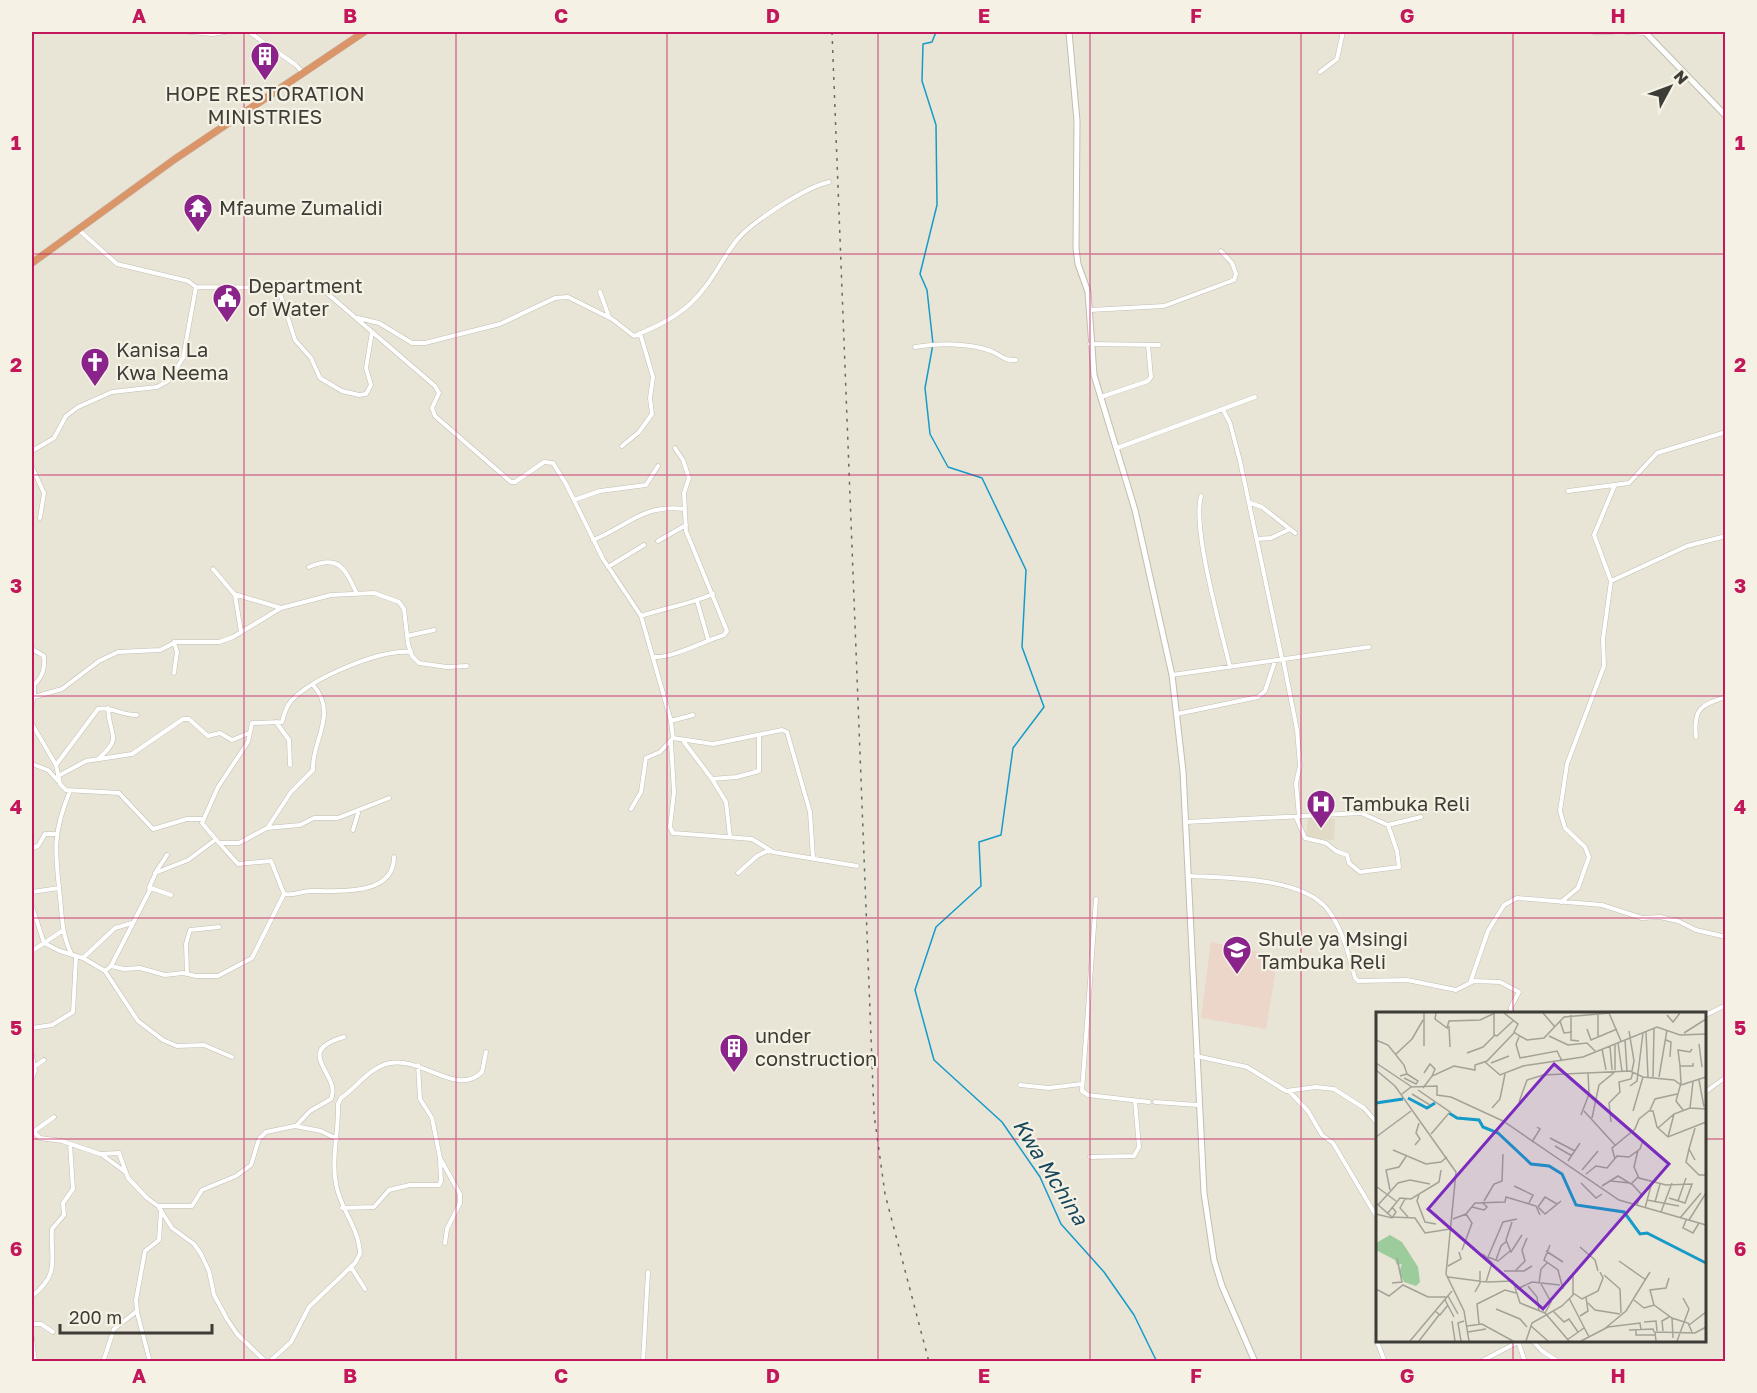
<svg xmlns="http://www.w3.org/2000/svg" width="1757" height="1393" font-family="'Golos Text',sans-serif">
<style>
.built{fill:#e0dac6}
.education{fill:#ecd6c9}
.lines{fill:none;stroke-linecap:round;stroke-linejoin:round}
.stream{stroke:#169ac8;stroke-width:1.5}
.minor-casing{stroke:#c1beb1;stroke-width:5}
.tertiary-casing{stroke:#c1beb1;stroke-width:7}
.trunk-casing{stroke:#c9c8c7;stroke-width:8}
.minor{stroke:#fff;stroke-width:4}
.tertiary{stroke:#fff;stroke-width:5}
.trunk{stroke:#da9668;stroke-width:7}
.rail{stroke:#6a6962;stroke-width:1.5;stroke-dasharray:3 6;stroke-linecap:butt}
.grid{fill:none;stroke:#c2185b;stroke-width:1.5;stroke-opacity:0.55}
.labels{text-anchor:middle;stroke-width:4.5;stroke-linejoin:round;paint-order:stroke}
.poi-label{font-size:20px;fill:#3d3c37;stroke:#f5f2e5;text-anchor:start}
.water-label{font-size:21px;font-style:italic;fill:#19485d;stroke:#f5f2e5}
.inset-river{fill:none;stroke:#169ac8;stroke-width:3}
.inset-road{fill:none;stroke:#a4a197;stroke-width:1.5}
.view{fill:#7b2cbf;fill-opacity:0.15;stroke:#7b2cbf;stroke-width:3}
.inset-edge{fill:none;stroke:#3d3c37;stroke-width:3}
.neatline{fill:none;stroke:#c2185b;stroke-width:2}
.grid-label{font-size:20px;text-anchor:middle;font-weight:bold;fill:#c2185b}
</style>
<rect width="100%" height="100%" fill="#e8e5d7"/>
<path class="built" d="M1308,817L1335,819L1334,840L1306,838Z"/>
<path class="education" d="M1211,942L1278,956L1266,1029L1201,1018Z"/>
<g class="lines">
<path class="stream" d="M936,32L932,42L923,44L922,81L936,125L937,205L920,274L927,290L933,344L925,388L930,434L948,467L982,478L1026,570L1022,647L1044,707L1013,748L1001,835L979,842L981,886L936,927L915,990L934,1060L1002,1122L1040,1177L1061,1224L1104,1272L1134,1315L1157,1362"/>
<g class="minor-casing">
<path id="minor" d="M190,32L213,34L225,32
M249,32L296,65L303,73
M1594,32H1613
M1626,32L1645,33
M1320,72L1337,59L1343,32
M80,231L117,264L188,281L196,287L321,288L435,386L439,393L432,408L435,416L511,482H515L544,462L553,463L566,484L603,559L641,616L671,721L673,738L660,752L646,758L641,792L631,809
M278,287L295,340L311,358L320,378L342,391L359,395L366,394L371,385L366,368L372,332
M600,292L609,317
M1090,310L1164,306L1234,280L1236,274L1232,263L1221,251
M358,318L379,323L412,343H425L500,324L555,298L568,297L612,319L634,336C653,328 674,319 690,304C710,286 720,262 736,241C751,222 806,187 829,182
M1090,344L1159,345
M915,347C938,343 969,343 991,351C1001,355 1004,361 1016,360
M1101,397L1148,381L1151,377L1148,345
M1223,410L1230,423L1240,461L1282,659
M622,446L639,432L652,414L650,398L653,377L640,333
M1117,448L1255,397
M32,451L54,438L66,416L78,407L112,392L157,387L168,381L183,358L196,287
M32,467L44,493L40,518
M1568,491L1629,483L1657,453L1726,432
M1201,496C1192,529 1221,629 1230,667
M574,500L600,491L646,485L658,466
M1250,503L1262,507L1295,533
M1257,539L1271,538L1290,529
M593,540C628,526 643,504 684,509
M658,541L686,525
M309,567C338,555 344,566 356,592
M608,567L644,545
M213,569L235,595L241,632
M1611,581L1687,546L1726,536
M234,594L281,608
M697,601L708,639
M641,616C665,608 690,604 713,594
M407,636L434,630
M174,642L177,652L174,673
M32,649L44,656C45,668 43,676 34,685V697L32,696
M654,657C673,658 704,641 724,635L727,631L686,531L684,493L689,478L683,460L675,448
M1283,659L1297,730L1300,766L1296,783L1299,817
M1172,675L1369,647
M32,704L34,697L62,689L99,661L118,652L160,650L176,642H219L233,637L281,608L331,595L374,593L399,602L404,609L408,644L412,656L419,663L447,667L467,666
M1177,714L1258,697L1265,691L1275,661
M671,721L693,715
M276,722L289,740L290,765
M32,724L56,765L60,784L66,790L119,793L153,829L187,819H202
M1696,737C1693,707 1702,705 1726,697
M673,738L713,744L782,730L787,732L810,812L813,858
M671,742L674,792L670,827L673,833L752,839L773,852L857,866
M684,742L712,779L726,802L730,837
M98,759C124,736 109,738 108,708
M32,764L48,770L59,782
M56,765L98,709C111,706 123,716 137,715
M60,775L86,761L132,754L183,719H189L208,736L220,733L232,740L249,733
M712,779L737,777L759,771V736
M70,791C52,834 55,852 60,897C62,918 62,936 72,955
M389,798L338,818H314L300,825L267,828L239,843H219L202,823L218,787L248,742L252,723L282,722C284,714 286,707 291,701C312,678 380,649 411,652
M1296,817L1305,838L1326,843L1336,851L1347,855L1349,863L1360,872L1399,867L1397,851L1388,825
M1186,822L1361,813L1388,825L1421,817
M268,827L291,792L313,770C311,741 339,714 313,685
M353,830L359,810
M220,844L238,864L271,861L284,894
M32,848L38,846L45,834H56
M155,873L188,860L215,840
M738,873L757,856L769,850
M1188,876C1227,878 1303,877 1328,910C1343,930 1349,955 1355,978L1358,981L1407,980L1456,990L1474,981L1500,982L1519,992L1511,1007V1014
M149,888L157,870L167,855
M32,892L59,888
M1096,899L1082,1091L1088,1095L1149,1102
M1561,902L1578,888L1589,857L1585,847L1565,828L1560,811L1567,764L1604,666L1603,639L1611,581L1594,535L1614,487
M32,906L44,943L60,951L83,958L105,971L138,1021L163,1040L177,1046L204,1045L232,1057
M32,951L62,931
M83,958L115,928L132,923
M111,966L124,969L140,968L165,975L183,973L196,976H218L252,958L284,894C293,896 302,891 311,891C340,891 394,896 394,857
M105,971L111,966L151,888L171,895
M187,973L186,944L190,930L219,927
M1470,983L1488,931L1504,905L1517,898L1602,905L1642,918L1660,917L1678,921L1696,930L1726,937
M1704,1016L1726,1005
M32,1028L52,1025L73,1012L76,957
M32,1055L35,1071L32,1078
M1196,1056L1247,1067L1286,1091L1316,1087L1334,1089L1364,1108L1378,1124
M418,1065L420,1099L432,1118L440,1158L460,1194V1203L447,1229L445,1243
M34,1067L44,1060
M1378,1075V1079
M1020,1085L1049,1088L1081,1084
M1289,1091L1308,1111L1322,1135L1333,1143L1378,1219
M1704,1093L1726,1077
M1155,1102L1198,1105
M296,1126L310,1111L331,1099C342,1074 291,1052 344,1037
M32,1130L40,1138L62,1141L100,1154L119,1153L128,1178L147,1198L158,1206L172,1228L194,1244L201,1254L209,1271L214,1295L227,1319L237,1334L266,1362
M33,1132L54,1117
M101,1154L124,1171
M1090,1157L1134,1156L1139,1147L1135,1101
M158,1206H192L202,1190L236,1176L251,1165L259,1139L266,1132L295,1126L321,1131L337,1139
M342,1208L374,1207L389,1190L410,1185H439L441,1181L440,1159
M351,1267L365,1289
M32,1296C61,1273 50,1260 52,1229L64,1215L63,1203L73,1189L70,1144
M137,1312L150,1362
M32,1324H41L53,1332
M1378,1331L1376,1339L1385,1362
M32,1338L35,1362
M1532,1340L1542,1351L1559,1362
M1518,1341L1525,1362
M103,1362L114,1329L137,1311L136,1300L145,1251L159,1240L161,1210
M269,1362L291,1342L309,1307L355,1263L360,1254C359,1227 340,1209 336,1184C331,1158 339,1130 338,1104L341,1098C357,1087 370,1067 390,1063C423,1057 457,1097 482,1072L486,1052
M643,1362L648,1272
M1480,1362L1518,1342"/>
</g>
<g class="tertiary-casing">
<path id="tertiary" d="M1069,32L1077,121L1076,248L1078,264L1088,292L1094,375L1135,510L1172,675L1183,771L1204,1193L1214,1260L1222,1286L1255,1362
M1645,32L1726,116"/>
</g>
<g class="trunk-casing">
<path id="trunk" d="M32,263L175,159L364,32"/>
</g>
<use href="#minor" class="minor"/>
<use href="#tertiary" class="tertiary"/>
<use href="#trunk" class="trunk"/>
<path class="rail" d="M832,32L874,1114L885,1194L929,1362"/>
</g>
<path class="grid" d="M244,32V1362M456,32V1362M667,32V1362M878,32V1362M1090,32V1362M1301,32V1362M1513,32V1014M32,254H1726M32,475H1726M32,696H1726M32,918H1726M32,1139H1378M1704,1139H1726M1513,1340V1362"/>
<defs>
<g id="building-pin" transform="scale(1.5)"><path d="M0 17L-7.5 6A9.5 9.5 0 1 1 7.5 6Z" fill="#8a248b" stroke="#f5f2e5"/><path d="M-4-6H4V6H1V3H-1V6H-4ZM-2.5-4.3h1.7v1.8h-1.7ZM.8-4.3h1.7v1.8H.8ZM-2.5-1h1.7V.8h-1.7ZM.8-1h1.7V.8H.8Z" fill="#fff"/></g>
<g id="temple-pin" transform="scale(1.5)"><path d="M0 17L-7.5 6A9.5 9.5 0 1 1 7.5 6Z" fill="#8a248b" stroke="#f5f2e5"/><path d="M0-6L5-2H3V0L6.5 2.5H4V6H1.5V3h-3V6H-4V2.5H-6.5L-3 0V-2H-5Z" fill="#fff"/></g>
<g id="civic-pin" transform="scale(1.5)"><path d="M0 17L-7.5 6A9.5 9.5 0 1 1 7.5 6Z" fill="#8a248b" stroke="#f5f2e5"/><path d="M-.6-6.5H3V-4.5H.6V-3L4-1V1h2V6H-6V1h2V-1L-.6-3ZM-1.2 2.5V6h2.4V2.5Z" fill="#fff"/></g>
<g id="church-pin" transform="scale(1.5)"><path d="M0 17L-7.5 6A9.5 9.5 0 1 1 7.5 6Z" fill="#8a248b" stroke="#f5f2e5"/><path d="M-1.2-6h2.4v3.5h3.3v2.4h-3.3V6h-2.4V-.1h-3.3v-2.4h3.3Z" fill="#fff"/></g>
<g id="hospital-pin" transform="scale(1.5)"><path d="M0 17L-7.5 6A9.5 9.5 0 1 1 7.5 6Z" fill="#8a248b" stroke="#f5f2e5"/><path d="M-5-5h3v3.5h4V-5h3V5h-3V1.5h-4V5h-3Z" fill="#fff"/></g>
<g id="school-pin" transform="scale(1.5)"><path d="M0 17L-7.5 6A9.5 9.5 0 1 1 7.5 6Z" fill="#8a248b" stroke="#f5f2e5"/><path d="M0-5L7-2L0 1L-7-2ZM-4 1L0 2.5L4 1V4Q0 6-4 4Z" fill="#fff"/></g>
</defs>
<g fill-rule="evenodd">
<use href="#building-pin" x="265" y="56"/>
<use href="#temple-pin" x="198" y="208"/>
<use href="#civic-pin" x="227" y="298"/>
<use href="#church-pin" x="95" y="362"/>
<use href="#hospital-pin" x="1321" y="804"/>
<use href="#school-pin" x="1237" y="950"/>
<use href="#building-pin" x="734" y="1048"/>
</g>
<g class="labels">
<g class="poi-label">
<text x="265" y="101" text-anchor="middle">HOPE RESTORATION<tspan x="265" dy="23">MINISTRIES</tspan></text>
<text x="219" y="215">Mfaume Zumalidi</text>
<text x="248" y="293">Department<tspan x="248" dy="23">of Water</tspan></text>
<text x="116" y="357">Kanisa La<tspan x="116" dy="23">Kwa Neema</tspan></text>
<text x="1342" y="811">Tambuka Reli</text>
<text x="1258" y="946">Shule ya Msingi<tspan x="1258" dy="23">Tambuka Reli</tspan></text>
<text x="755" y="1043">under<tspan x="755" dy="23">construction</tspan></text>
</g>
<g class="water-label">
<text transform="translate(1050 1172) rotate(58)" y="7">Kwa Mchina</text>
</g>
</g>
<g transform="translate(1376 1012)">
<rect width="330" height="330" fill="#e8e5d7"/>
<path d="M14,223L26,230L42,255L44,270L40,274L28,270L23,260L26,252L21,253L19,248L0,238V231Z" fill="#9ccc9c"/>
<path class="inset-river" d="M32,86L51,96L59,91M0,91L27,87M73,101L81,106L103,108L107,115L122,121L155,152L173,154L186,162L200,193L248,200L264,222L271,221L330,251"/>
<path class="inset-road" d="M60,1L59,7L71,16L73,9L104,8L119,1M128,1L142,12L138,20L142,23M167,1L179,15M233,1L245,29M195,3V28L203,29M291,3L297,10L304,1M184,9L188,21L196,20M73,14L74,35M211,17L215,28L241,17M253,19L258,49L256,59M270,20L272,65M308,21L330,7M118,23L121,24L137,9M142,23L151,28L168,26L188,5L234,1M173,24L192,33L211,31L219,39M222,24V3M143,25L140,32L144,46L181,39L186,49M0,28L12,33L28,53L31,62L24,64M249,28L251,59M290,28L295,30L294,45M242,31L246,59M239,32V58M323,32L326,55M48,34V1M234,34L236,58M226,37L230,58M91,41L107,35L118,24V2M20,42L36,27L47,8M109,50L124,63L147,54L207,45L281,15L304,23L330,22M0,51L36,75M115,51L133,44M304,54L302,38L314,40L316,37M0,58L19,74L80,160L70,262L88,299L93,329M48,61L54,52L59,57L56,64M277,65L278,16M283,65L291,18M28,66L40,72L42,69L31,62M323,68L328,95M305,73L330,65M254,74L261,69L267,21M47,76L56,64L78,54L99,58V53L111,49L138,21M42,78L74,100L55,122M26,82L35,75L61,74V83L75,85L127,109L243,188L330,213M36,82L54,93M143,90L151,68L167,63L254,59L267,65L298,68L305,73M116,96L124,87L129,62M314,96L317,70M274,98L279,87L301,82M307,98L300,89L305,71L304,54H317V51M208,99L239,133M257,99L267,65M205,103L213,82L212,60M216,106L223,73L240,59M235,110L233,91L244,80L243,70L255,67L257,60M282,116L298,102M319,116L313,137L319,148M0,125L35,99M292,125L298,102L314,96L330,97M174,126L199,139M156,130L164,117L161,115M39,133L44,127L40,121L43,111M179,134L196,144M313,137L310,150L323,163H330M17,138L50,152L65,150L71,145M262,138L258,155L263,166L290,173L316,172L309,191L293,186M239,147L236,136L259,117L263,107L273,99H277L281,115L292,125L330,110M192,149L204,131M206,158L222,139M210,162L220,154L231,156L241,144L253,145L264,137L267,128M235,169L254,171M205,171L220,186L226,182M256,172L265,182L261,193M138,174L157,183L153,191M226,174L242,164L255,172L262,165M1,175L20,189M14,178L10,158L23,155L31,143M43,183L41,189L49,210L60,212M29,187L24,196L32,205M271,188L303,194M108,189L118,172L126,169L127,142M302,189L310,166M279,190L284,172M0,191L16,205L39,206L49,221L74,217M2,193L22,171L34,168L54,172M96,195L108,198L111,195L106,190M162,195L169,202L185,189M162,195L169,185L181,192M269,196L276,170M285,200L296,171M0,202L16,206L20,200L16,195M11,202L24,186L35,187L63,170L65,158M304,206L325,181M77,207L90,202L99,191L129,190L130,185L160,194L164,203M310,208L307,216L317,221L323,211M313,208L330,181M136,210L130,228L135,240L146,223M174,233L168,248L182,258L187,277M204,235L219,248L222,259M86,238L96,211L90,202M134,239L122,249L112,245L127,210L141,207M170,239L187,250M120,248L125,234L131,229M243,249L270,268M72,254L85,247L83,240M140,258L149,249L146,238L151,226M128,259H148L156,254M228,263L244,277L245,301M72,265L110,270L116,251L107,242M111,270L137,269L144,291L169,301L193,329M16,271L26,270L21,246M163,271L165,257L171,251M165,272L175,290L169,301M152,274L161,285L163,299M0,277L13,284L27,273L52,285H71M141,277L156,270L184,273M99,280L104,271V259M197,281L206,287L222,279L227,266L224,260M72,284L82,302M193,286L213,325M69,288L78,305M258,288L268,296L278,293L296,306L312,311L316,320M212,291L219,298L244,302M278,293L274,278L290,276L293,266M120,297L144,307L151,315M59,299L64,303L72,293M177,299L188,310L193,307L202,320M204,304L212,299L210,285M296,306L297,326M76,309L79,329M268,310L280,309L281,319M103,312L101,292L129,278L140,281M313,313L330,300M91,314L106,312L137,329M155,314L172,329M227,318L250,299L274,260M253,318L277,317L278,320M260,318V323H279M287,319L286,309L293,305M92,320L110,317M191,328L208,316M34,329L76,279M43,329L63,303M85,329L82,311L88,309M150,329L156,311L186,294L197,283V263M205,329L232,315L264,311L265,318M280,329L279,320L319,321L330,315M301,329L313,297L307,286"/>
<path class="view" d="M178,52L293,152L167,297L52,197Z"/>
<rect width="330" height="330" class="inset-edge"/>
</g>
<rect width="1757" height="1393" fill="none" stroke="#f5f2e5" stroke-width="66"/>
<g transform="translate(1670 87) rotate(49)" stroke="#f5f2e5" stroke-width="4.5" paint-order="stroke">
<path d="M0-4.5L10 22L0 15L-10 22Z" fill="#3d3c37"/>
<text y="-9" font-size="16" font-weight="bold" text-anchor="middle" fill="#3d3c37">N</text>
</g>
<path d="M60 1324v9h152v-9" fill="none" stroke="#3d3c37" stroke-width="3"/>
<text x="69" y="1324" font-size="18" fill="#3d3c37" stroke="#f5f2e5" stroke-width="4.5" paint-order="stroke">200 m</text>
<rect x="33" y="33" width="1691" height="1327" class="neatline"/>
<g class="grid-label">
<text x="139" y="23">A</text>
<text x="350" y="23">B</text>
<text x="561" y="23">C</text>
<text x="773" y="23">D</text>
<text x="984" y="23">E</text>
<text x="1196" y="23">F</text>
<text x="1407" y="23">G</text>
<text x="1618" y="23">H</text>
<text x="16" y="150">1</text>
<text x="1740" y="150">1</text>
<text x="16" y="372">2</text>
<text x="1740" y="372">2</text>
<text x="16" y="593">3</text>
<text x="1740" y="593">3</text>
<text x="16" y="814">4</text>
<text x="1740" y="814">4</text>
<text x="16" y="1035">5</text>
<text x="1740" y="1035">5</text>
<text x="16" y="1256">6</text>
<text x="1740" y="1256">6</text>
<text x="139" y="1383">A</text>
<text x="350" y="1383">B</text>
<text x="561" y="1383">C</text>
<text x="773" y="1383">D</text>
<text x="984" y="1383">E</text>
<text x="1196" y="1383">F</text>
<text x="1407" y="1383">G</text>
<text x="1618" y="1383">H</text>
</g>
</svg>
